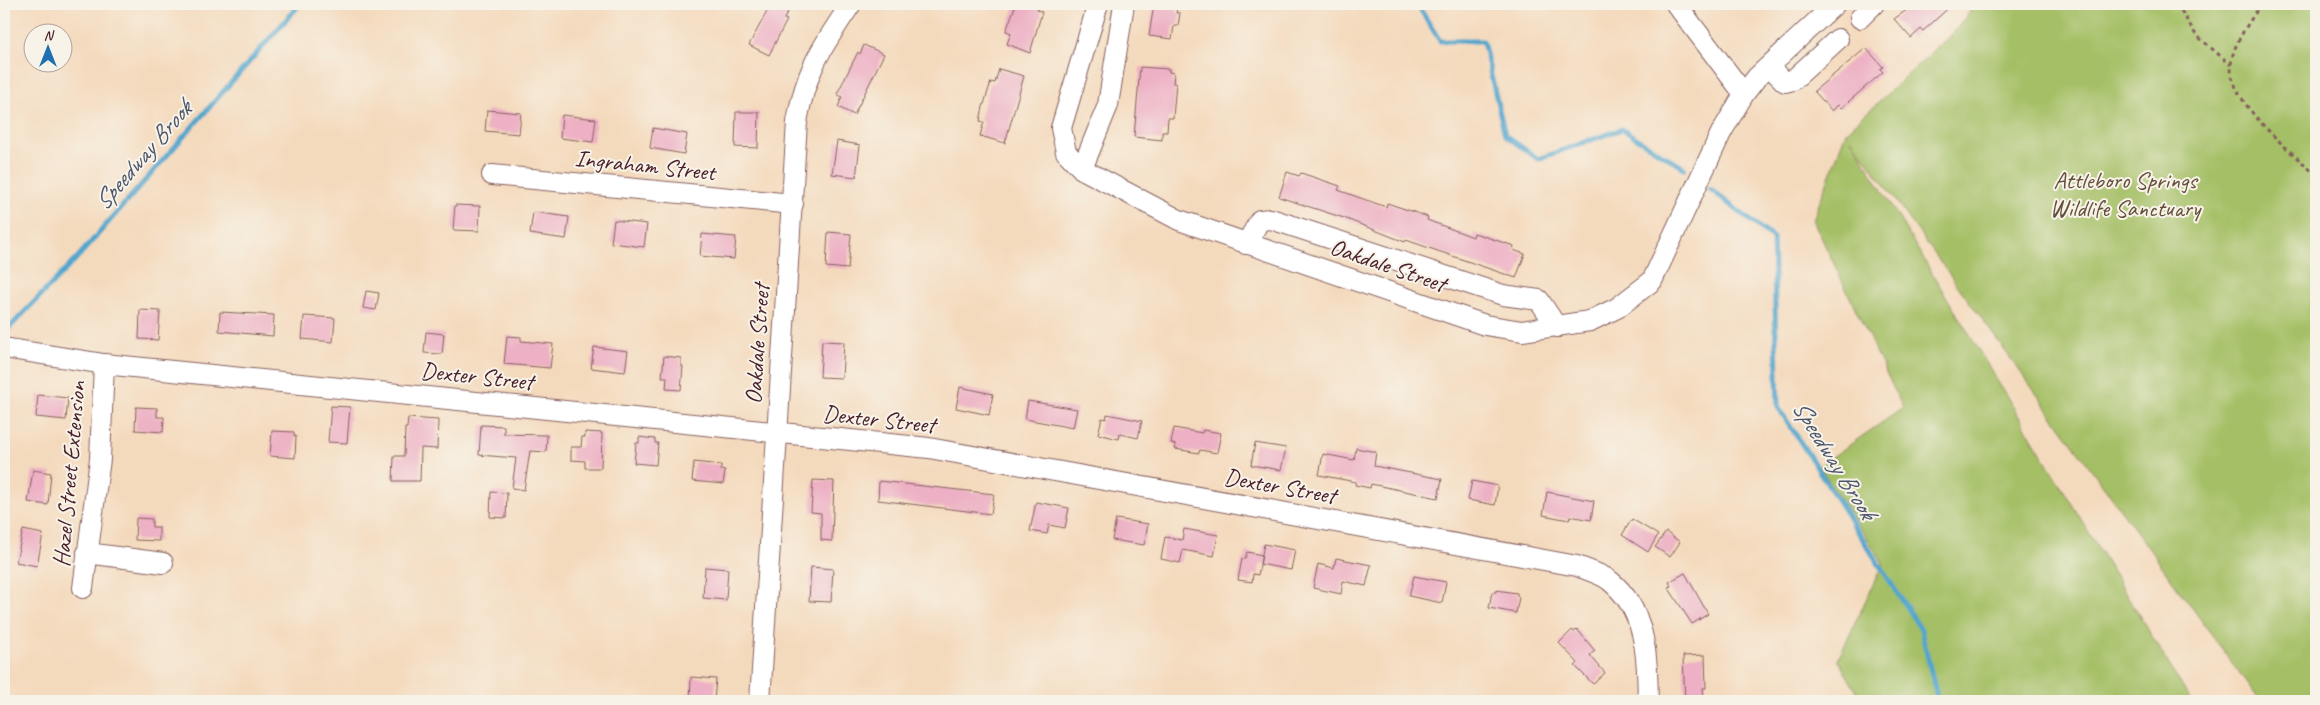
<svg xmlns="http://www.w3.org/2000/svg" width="2320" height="705" font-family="Caveat,sans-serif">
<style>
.green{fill:#a4bf65;stroke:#776f48}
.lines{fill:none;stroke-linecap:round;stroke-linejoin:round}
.stream{stroke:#51a5cd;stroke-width:5}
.building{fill:#edb0c4}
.minor-casing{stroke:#86605e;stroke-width:22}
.path{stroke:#86605e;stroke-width:3;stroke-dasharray:4 4;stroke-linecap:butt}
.minor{stroke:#fff;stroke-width:20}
.labels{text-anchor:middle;stroke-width:4;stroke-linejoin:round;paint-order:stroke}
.street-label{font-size:24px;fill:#4a1f2b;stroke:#f7f3e8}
.park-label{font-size:24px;fill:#654f3c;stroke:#f7f3e8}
.water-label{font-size:25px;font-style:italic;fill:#4d556c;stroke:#f7f3e8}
</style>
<rect width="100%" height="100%" fill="#f7f3e8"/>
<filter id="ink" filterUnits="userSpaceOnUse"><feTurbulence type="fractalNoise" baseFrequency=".02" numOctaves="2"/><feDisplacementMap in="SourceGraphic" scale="10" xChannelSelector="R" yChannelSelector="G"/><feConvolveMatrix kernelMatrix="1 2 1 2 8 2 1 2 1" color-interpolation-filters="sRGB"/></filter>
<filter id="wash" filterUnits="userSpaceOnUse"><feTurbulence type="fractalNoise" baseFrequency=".0096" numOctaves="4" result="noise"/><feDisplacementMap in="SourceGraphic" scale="20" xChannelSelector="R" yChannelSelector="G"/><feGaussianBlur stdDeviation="1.12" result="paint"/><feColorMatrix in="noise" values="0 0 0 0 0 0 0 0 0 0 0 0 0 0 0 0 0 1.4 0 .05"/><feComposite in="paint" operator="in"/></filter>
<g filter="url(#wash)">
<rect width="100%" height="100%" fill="#f4dabd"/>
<path class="green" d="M1976,4H2316V701H2260L1851,139L2191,701H1862L1838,660L1883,563L1819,466L1903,408L1813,220L1846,132L1953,33Z"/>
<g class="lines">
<path class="stream" d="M1417,4L1440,41H1483L1505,135L1538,159L1622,129L1684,168
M1710,189L1773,238L1778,407L1921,630L1938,701
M9,328L77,258L300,4"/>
</g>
<g id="blocks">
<path class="building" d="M771,4H777L789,10L784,19L787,20L769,55L749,45Z
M1016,4H1039L1037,10L1042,12L1030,53L1007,44L1011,33L1006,31Z
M1154,4H1178L1176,13H1180L1178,26H1174L1172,39L1149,36Z
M1915,4H1953L1923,31L1921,29L1911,38L1894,19Z
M864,45L884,54L854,115L838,107L842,97L837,94L858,52L860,54Z
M1866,48L1883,67L1880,69L1883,72L1841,108L1838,105L1832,111L1814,91Z
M1140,67L1169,69V72L1174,73L1173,83H1176L1173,118H1168L1167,132H1162V140L1134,137Z
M999,69L1024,76L1005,143L980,136L984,122L980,121L983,107L991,82L995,83Z
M487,110L521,113L519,134L485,131Z
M736,112H759L758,148L735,147Z
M562,115L596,119L593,142L560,138Z
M653,128L687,134L684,154L650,148Z
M837,141L860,145L856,177L832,174Z
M1287,172L1299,176L1301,173L1340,186L1338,190L1386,207L1387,203L1414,212L1428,217L1427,220L1473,237L1474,233L1514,246L1513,250L1525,254L1516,278L1406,240L1405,242L1344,218L1279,197Z
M455,205L480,206L479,231L453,230Z
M533,212L569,217L566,239L530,234Z
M614,220L647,224L644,247L611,243Z
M828,232L851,234L848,269L826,267Z
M702,234L736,237L734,259L700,256Z
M366,291L379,293L376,310L363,308Z
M140,310L160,311L158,340L139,339Z
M220,312L274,315L273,336L219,331Z
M304,316L335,318L333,342L302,339Z
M426,332L444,334L442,354L424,353Z
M507,336L521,337V341L553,344L550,368L504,364Z
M822,341L844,342L842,378L820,377Z
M594,347L628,351L625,372L591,368Z
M664,356L681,358V366H683L681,390L666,389L667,377H662Z
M960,387L993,394L989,415L956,408Z
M38,395L68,398L66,420L36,417Z
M1028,401L1077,409L1073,428L1025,419Z
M331,406L350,407L347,443L328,442Z
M136,407L157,408V417H164L163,432L135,430Z
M1107,414L1142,421L1138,438L1120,434L1119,439L1098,434L1102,418L1106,419Z
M408,418L438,420L437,449L421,448L420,481H393L394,456H404L405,428H407Z
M481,425L504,426V434L547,435L546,452L530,451L524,490L512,488L516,458L479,455Z
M1174,428L1202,433L1203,430L1221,433L1217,453L1200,450L1199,453L1175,449L1176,445L1171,443Z
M272,431L294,432V436H296L295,458L270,456Z
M585,432L602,433L601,468H585V461L571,460V447H581L582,437H585Z
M639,437L655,439V443H658L656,465L634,463L636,443H639Z
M1255,443L1286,448L1281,470L1251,465Z
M1356,448L1376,452L1374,466L1442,479L1438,498L1371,484L1370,488L1355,485L1356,482L1319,475L1323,454L1354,460Z
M694,462L721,465V470L725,471L723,484L692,481Z
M33,470L51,473L48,505L28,502Z
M813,480L834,481L832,541L821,540V513L811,512Z
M879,481L994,494L991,514L878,500Z
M1472,481L1498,486L1495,505L1468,500Z
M491,492L507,493L506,518L490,517Z
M1547,492L1594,501L1591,520L1570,516L1569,520L1543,515Z
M1036,502L1069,508L1065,528L1049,525L1047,534L1030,531Z
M136,518L152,519V527H159V541L135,540Z
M1116,519L1148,524L1144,545L1112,540Z
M1632,519L1658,535L1648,552L1622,535Z
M1184,529L1218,535L1214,556L1183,550L1180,563L1161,559L1165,537L1182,540Z
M23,530L43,534L37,566L16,562Z
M1666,532L1680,542L1670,557L1655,547Z
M1264,544L1295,550L1291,570L1260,564Z
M1247,552L1262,555L1258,575L1253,574L1252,582L1238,580L1242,559H1245Z
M1336,558L1371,565L1366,586L1343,581L1341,594L1313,588L1318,564L1334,568Z
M705,567L728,569L726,600L703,598Z
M811,567L833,569L831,602L809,601Z
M1685,573L1708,614L1692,624L1668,587L1671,586L1669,582Z
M1414,576L1446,582L1442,603L1409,596Z
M1496,590L1517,593V596L1519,597L1516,613L1489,608L1492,592H1496Z
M1577,629L1595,651L1590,655L1605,673L1593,684L1575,666L1578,663L1559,643L1572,630L1574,632Z
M1705,655L1706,688H1703L1704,700L1685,701L1683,656Z
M691,677L716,679L714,701H690Z"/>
</g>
</g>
<g filter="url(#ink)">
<use href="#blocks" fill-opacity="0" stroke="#86605e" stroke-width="1"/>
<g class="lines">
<g class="minor-casing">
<path id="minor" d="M1098,4L1061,128L1066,152L1082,169L1179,220L1485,325L1522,331L1590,321L1617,308L1652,281L1721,133L1744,94
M1676,4L1744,94L1757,77L1835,4
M1860,18L1874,4
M1769,66L1785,82L1793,80L1838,39
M1082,169L1108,105L1124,4
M492,175L793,204
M1246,244L1260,220L1271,219L1503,295L1539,300L1557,327
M4,348L104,364L929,448L1577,566C1587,570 1601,574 1609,580C1647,610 1647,657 1648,701
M87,553L163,563
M83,588L100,459L104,364
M760,701L797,122C806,69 822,47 851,4"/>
</g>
<path class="path" d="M2177,4L2196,35L2231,65
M2261,4C2250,22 2232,44 2231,66C2230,104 2290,150 2316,175"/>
<use href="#minor" class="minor"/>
</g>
</g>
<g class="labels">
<g class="street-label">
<text transform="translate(645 165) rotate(6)" y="8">Ingraham Street</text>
<text transform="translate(1388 265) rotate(19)" y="8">Oakdale Street</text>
<text transform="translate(757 344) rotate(-86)" y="8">Oakdale Street</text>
<text transform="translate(477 376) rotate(6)" y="8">Dexter Street</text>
<text transform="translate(879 419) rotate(6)" y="8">Dexter Street</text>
<text transform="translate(69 474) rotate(-85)" y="8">Hazel Street Extension</text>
<text transform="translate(1280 486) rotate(10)" y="8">Dexter Street</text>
</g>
<g class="park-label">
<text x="2125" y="188">Attleboro Springs<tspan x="2125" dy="28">Wildlife Sanctuary</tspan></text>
</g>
<g class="water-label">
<text transform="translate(142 155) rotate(-49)" y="9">Speedway Brook</text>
<text transform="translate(1835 459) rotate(58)" y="9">Speedway Brook</text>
</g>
</g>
<rect width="2320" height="705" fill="none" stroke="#f7f3e8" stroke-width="20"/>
<g transform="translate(48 48)"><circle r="24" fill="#f7f3e8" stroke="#b29e9c"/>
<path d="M0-4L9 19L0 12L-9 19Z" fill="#1f6fb2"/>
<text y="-8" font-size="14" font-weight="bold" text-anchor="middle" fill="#4a1f2b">N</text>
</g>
</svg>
